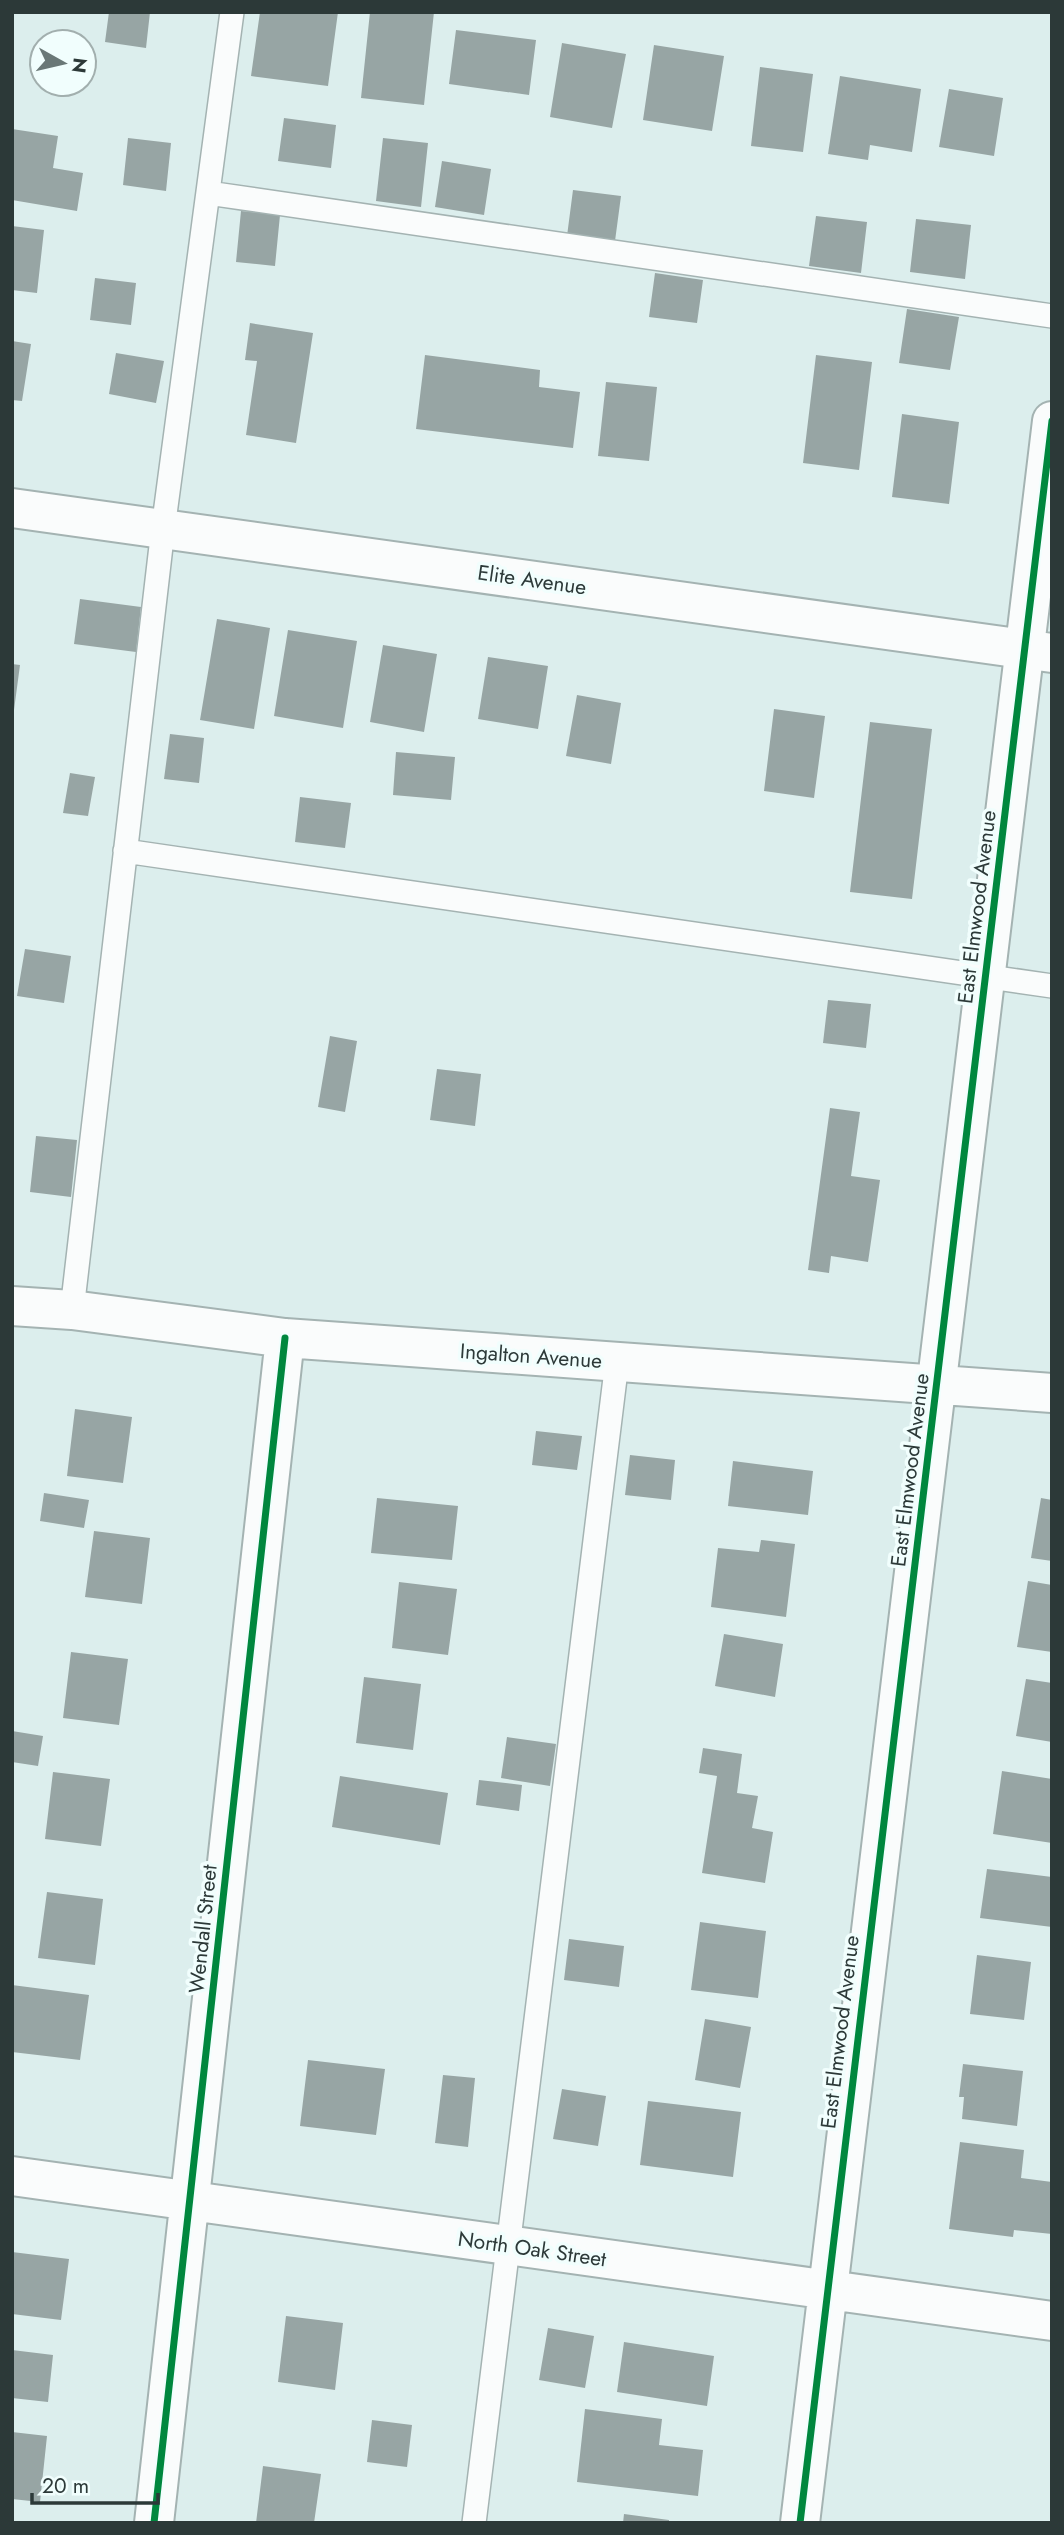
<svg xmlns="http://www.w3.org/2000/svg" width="1064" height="2535" font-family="Jost,sans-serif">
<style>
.building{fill:#97a5a4}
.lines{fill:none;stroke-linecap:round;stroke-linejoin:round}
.service-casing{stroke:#a4b3b2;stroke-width:26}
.minor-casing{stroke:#a4b3b2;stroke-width:42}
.service{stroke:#fafcfc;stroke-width:23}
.minor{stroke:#fafcfc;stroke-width:38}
.cycleway-casing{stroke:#f1fefd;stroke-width:11}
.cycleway{stroke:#00873e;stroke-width:7}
.labels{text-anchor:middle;stroke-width:7;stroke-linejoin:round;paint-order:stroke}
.street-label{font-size:21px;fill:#2c3938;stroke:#f1fefd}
</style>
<rect width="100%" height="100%" fill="#dceeed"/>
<path class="building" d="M109,12H150L146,48L105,42Z
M260,12H338L328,86L251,76Z
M370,12H434L424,105L361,98Z
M456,30L536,40L529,95L449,84Z
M562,43L626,54L612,128L550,117Z
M654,45L724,56L712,131L643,120Z
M760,67L813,74L803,152L751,146Z
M840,76L921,89L912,152L870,145L868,160L828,154Z
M949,89L1003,98L994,156L939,147Z
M284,118L336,125L331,168L278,161Z
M12,129L58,136L53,168L83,173L77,211L12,200Z
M128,138L171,143L166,191L123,185Z
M383,138L428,143L421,207L376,201Z
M442,161L491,169L484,215L435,207Z
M573,190L621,196L615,241L567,236Z
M241,211L280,215L275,266L236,262Z
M816,216L867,222L861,273L809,266Z
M916,219L971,225L965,279L910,272Z
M12,226L44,230L37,293L12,290Z
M655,273L703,280L697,323L649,317Z
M95,278L136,283L131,325L90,320Z
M907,309L959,317L950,370L899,363Z
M250,323L313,333L296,443L246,435L257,361L245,360Z
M12,341L31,344L22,401L12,400Z
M116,353L164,361L156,403L109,394Z
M425,355L540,370L539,387L580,392L573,448L416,429Z
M816,355L872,362L859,470L803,463Z
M606,382L657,387L649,461L598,456Z
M902,414L959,422L949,504L892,497Z
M80,599L141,607L136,652L74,644Z
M217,619L270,628L254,729L200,720Z
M288,630L357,641L343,728L274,716Z
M383,645L437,654L424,732L370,722Z
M488,657L548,666L538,729L478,719Z
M12,664L20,665L14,710H12Z
M577,695L621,703L611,764L566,756Z
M774,709L825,716L814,798L764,791Z
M870,722L932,729L912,899L850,892Z
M170,734L204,738L199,783L164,779Z
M396,752L455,757L451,800L393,795Z
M70,773L95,777L88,816L63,813Z
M300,797L351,803L345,848L295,842Z
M25,949L71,956L64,1003L17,996Z
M828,1000L871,1004L866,1048L823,1043Z
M330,1036L357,1041L345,1112L318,1107Z
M437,1069L481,1074L475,1126L430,1120Z
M830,1108L860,1112L851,1176L880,1180L868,1262L831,1256L829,1273L808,1270Z
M36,1136L77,1140L71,1197L30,1192Z
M75,1409L132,1417L123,1483L67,1476Z
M536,1431L582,1436L577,1470L532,1465Z
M630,1455L675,1460L671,1500L625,1495Z
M733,1461L813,1471L808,1515L728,1506Z
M44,1493L89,1500L84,1528L40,1521Z
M377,1498L458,1506L452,1560L371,1553Z
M1041,1498L1052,1500V1561L1031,1558Z
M94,1531L150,1538L142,1604L85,1597Z
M761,1540L795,1544L786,1617L711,1607L718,1548L759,1552Z
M1028,1581L1052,1585V1652L1017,1647Z
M399,1582L457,1589L448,1655L392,1648Z
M724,1634L783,1644L775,1697L715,1686Z
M71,1652L128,1659L119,1725L63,1718Z
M364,1677L421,1684L413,1750L356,1743Z
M1026,1679L1052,1683V1742L1016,1736Z
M12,1731L43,1736L38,1766L12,1762Z
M507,1737L556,1744L550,1786L501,1778Z
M703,1748L742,1754L737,1793L758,1796L752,1828L773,1832L765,1883L702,1873L717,1776L699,1773Z
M1002,1771L1052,1779V1843L993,1834Z
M53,1772L110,1779L101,1846L45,1839Z
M340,1776L448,1793L440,1845L332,1827Z
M479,1780L522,1785L519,1811L476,1805Z
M987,1869L1052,1877V1927L980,1918Z
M47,1892L103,1899L95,1965L38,1958Z
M700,1922L766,1931L758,1998L691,1990Z
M569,1939L624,1946L619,1987L564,1980Z
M977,1955L1031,1962L1024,2020L970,2014Z
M12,1985L89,1995L80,2060L12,2052Z
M705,2019L751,2027L740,2088L695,2080Z
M308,2060L385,2069L376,2135L300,2126Z
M963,2064L1023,2071L1017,2126L962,2119L964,2097H959Z
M443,2075L475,2078L468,2147L435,2143Z
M562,2089L606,2096L598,2146L553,2139Z
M648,2101L741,2112L733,2177L640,2165Z
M960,2142L1024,2150L1021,2178L1052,2182V2234L1014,2230L1013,2237L949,2229Z
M12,2252L69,2259L61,2320L12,2314Z
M286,2316L343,2323L335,2390L278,2382Z
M548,2328L594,2336L585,2388L539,2380Z
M624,2342L714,2356L707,2406L617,2392Z
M12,2350L53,2355L48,2402L12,2398Z
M585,2409L662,2419L659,2445L703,2450L698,2496L577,2482Z
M372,2420L412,2425L407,2467L367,2462Z
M12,2432L47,2436L40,2502L12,2499Z
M263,2466L321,2474L314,2523H256Z
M624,2514L669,2520V2523H623Z"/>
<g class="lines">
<g class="service-casing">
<path id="service" d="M208,193L1052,316
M125,851L1052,986
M72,1310L163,529L232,12
M474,2523L617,1362"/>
</g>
<g class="minor-casing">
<path id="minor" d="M12,508L1052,653
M12,1306L72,1310L285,1338L1052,1393
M12,2176L1052,2321
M154,2523L285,1338
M800,2523L1052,421"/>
</g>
<use href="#service" class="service"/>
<use href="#minor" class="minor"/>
<g class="cycleway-casing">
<path id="cycleway" d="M154,2523L285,1338
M800,2523L1052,421"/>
</g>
<use href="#cycleway" class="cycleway"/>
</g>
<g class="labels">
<g class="street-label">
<text transform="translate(532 580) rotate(8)" y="7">Elite Avenue</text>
<text transform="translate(977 907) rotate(-83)" y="7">East Elmwood Avenue</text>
<text transform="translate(531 1356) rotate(4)" y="7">Ingalton Avenue</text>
<text transform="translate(910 1470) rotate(-83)" y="7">East Elmwood Avenue</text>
<text transform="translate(203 1929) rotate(-84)" y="7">Wendall Street</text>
<text transform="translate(840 2032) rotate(-83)" y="7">East Elmwood Avenue</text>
<text transform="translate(532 2249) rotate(8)" y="7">North Oak Street</text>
</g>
</g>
<rect width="1064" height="2535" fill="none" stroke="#2c3938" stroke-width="28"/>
<g transform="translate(63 63) rotate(98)"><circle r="33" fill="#f1fefd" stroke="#a2afae" stroke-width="2"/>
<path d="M0-5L12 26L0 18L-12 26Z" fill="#6a7877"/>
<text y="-10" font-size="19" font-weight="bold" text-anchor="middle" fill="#2c3938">N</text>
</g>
<path d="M32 2493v10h126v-10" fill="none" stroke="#2c3938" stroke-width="3.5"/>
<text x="42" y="2493" font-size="21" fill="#2c3938" stroke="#f1fefd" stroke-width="5" paint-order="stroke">20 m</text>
</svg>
